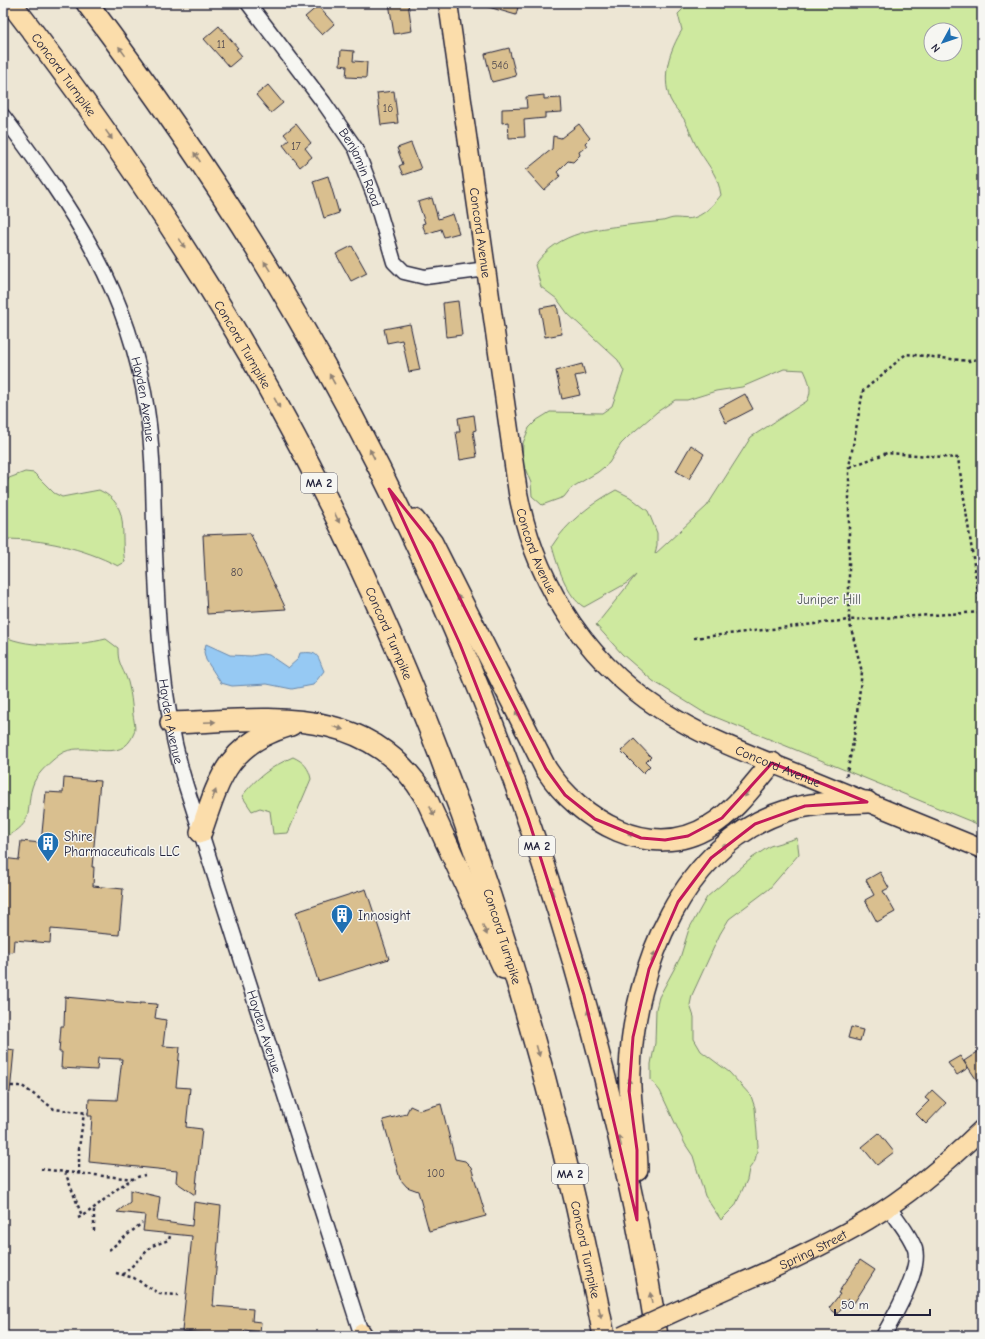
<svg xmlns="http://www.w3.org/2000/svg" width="985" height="1339" font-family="'Comic Neue',sans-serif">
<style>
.green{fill:#cee99f;stroke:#78866d;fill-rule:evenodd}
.water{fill:#96c9f3;stroke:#6886a9}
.building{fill:#d9bf8f;stroke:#22223b}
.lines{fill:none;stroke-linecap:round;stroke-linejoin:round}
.minor-casing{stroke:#22223b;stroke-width:17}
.major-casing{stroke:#22223b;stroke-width:21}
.highway-casing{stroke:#22223b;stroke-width:24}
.path{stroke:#22223b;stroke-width:2.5;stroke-dasharray:3 3;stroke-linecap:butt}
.minor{stroke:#f6f6f2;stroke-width:14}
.major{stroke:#fbddab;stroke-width:18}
.highway{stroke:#fbddab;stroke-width:21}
.major-bridge-casing{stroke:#22223b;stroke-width:21;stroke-linecap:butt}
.major-bridge{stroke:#fbddab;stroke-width:18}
.oneway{fill:#8e8073}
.marked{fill:none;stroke:#c2185b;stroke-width:3;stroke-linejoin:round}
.labels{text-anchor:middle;stroke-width:3;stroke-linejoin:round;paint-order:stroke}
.number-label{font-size:11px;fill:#504950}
.shield{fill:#f6f6f2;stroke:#626272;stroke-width:1}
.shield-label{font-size:12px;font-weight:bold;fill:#22223b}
.street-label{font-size:13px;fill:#22223b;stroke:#f6f6f2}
.park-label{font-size:13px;fill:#4d5454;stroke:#f6f6f2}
.poi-label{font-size:13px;fill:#22223b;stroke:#f6f6f2;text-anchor:start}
</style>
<rect width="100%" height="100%" fill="#ede6d4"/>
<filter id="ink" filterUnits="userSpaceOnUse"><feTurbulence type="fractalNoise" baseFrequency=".025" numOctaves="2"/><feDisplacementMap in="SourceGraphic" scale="8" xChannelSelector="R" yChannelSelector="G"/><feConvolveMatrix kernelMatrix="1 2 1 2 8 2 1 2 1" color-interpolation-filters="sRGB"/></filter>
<g filter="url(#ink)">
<path class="green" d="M689,3H982V826L703,712L653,681L622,654L596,625L636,575L627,583L584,607C567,597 557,565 552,546C566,523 592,503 616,490L630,497L648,511L657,533V545L655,554L707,506L751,437L807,401C813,390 809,381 804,370L784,369L742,387L716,391L687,400H675L657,412L629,436L621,444L609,463L598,472L571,488L564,497L542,505L532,496L531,483L522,461L523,443L529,428L537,420L550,412L602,413L612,406L624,371L618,360L568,314L557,299L541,287L535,265C559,230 598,229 636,224C645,223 654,222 663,221C667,220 671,218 675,218C683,218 688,220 696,217C706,213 715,203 721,195C718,176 710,168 700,152C693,142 690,130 684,119C680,113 673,106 670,99C661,75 670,50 682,30L678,14ZM931,30H955V54H931Z
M25,472L34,473L54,493L62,497L99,490C132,505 119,534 125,562L118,566C83,548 43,539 3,539V489L9,478Z
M3,636C30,649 77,646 106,639L118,648C118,652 118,656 119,660C121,668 126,675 128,682C131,693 132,704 133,715C134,721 136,729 134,733C121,768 83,737 59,755C50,762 39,772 34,782C23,809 39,822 3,838Z
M293,757C304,762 309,768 311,779L288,833L273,834L270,811L260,808L252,811L242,796C256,778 272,766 293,757Z
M797,838L799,854L769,889L729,919L720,934L692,995L690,1005L694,1017V1039L701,1051L729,1072L751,1096L755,1108L758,1146L755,1161L749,1169L747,1180L735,1206L721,1220L705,1196L693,1156L685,1144L660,1091L651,1080V1064L655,1043L656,1009L659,997L680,958L689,929L707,897L752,858L770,846Z"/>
<path class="water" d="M206,644L230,655L251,656L263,654L269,655L288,668L298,659L300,653C320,651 317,656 324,671L313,685L292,689L267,684L232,686L221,683L206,660L204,652Z"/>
<path class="building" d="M389,3H408L412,31L394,34Z
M486,3H519L516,15L485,6Z
M318,6L334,24L322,35L305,17Z
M219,26L238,48L236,49L242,56L229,67L204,39Z
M509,48L516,76L492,82L485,54Z
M341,50L354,51L353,61L367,62L366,78L346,77L347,66L340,65Z
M268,85L283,103L271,113L256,95Z
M394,91L398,123L381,125L377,93Z
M544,95V99L561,98L562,112L545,113V118L524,120L525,137L509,138L508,122L502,123V109L527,108L526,97Z
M296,124L311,143L305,148L312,157L300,167L283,145L289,140L284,134Z
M579,124L590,138L585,143L587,146L579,152L580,155L573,162L568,161L557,172L560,176L544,190L526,170L552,149L553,136L561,138Z
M411,143L421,169L403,175L399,166L403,164L397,148Z
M328,176L339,213L324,218L313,181Z
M432,198L438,219L453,214L459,233L444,237L441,229L426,234L422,224L425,223L418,202Z
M352,246L367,273L351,281L336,254Z
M458,301L462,335L446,337L443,303Z
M557,305L562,334L545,337L540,308Z
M410,324L420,370L409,372L402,340L387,343L384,329Z
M582,364L585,374L575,376L580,395L562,399L556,371Z
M745,394L753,409L726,423L719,408Z
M474,415L476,430L473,431L477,457L460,460L456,432H460L458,418Z
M691,445L704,454L689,479L676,471Z
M250,533L286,609L207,614L203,535Z
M634,739L651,757L646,762L650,766L643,773L621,751Z
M64,778L100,781L92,867H94L93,886L123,889L119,935L51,929L50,943L14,940L13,952L3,951V858L19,860L21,841L41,843L46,792L63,793Z
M880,872L889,888L883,891L895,912L877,922L865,900L874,895L866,880Z
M366,889L389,959L318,981L296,912Z
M65,997L140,1004V1003L157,1004L155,1018L166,1020L163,1046L180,1047L176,1087L190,1088L186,1127L202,1129L195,1195L176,1182L177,1171L89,1162L92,1116H88L89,1099L117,1100L122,1059L98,1058L97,1070L61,1068L62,1052H59L61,1026H64Z
M851,1027L863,1030L860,1041L848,1038Z
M3,1048L14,1050L10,1093L3,1092Z
M982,1049V1088L964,1061Z
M960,1056L968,1068L957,1075L948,1063Z
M932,1090L946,1103L926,1124L916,1114L929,1101L925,1098Z
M441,1104L455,1159L465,1161L471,1167L486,1216L429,1231L418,1191L407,1187L400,1179L383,1120L406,1114L410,1106L419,1110Z
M879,1133L894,1152L877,1165L862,1147Z
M130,1190L160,1197L157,1221L192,1226L194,1202L221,1206L213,1306L253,1309L252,1321L261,1322L260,1332L245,1330L244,1336H229L182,1331L192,1236L143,1231L145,1215L117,1212L130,1202Z
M860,1260L875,1270L854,1303L848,1299L837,1314L829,1308L840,1294L838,1293Z"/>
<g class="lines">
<g class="minor-casing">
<g id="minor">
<path id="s1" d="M248,3L324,103L356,149L375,198L394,262L404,272L425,277L487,269"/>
<path id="s2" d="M3,116C74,211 129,290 147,410C153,448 153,486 154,524C157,613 160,700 186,786L362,1336"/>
<path d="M883,1336C894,1317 921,1271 915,1249C910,1234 897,1220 889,1207"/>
</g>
</g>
<g class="major-casing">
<g id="major">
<path id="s3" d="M448,3L518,493C536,588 592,671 676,719C715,742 759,758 801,775C861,800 922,824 982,849"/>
<path id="s4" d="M688,1306C749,1279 811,1254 868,1220C910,1195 947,1163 982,1129"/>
<path d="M362,1333V1336"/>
</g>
</g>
<g class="highway-casing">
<g id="highway">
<path id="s5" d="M11,3C106,127 194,254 270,391C434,685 540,1006 604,1336"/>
<path d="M87,3C162,103 233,206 296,315C479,629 601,977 657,1336"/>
<path d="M414,520L432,543L546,769C579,820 651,863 710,826C735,811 753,785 772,763"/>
<path d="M171,723C267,720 368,701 426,798L504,968"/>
<path d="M201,832C220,775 229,743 291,725"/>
<path d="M637,1170C637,1136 628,1104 630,1070C634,968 683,842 789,810C814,802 841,803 867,802"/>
</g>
</g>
<path class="path" d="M982,358L969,361L906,354L863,391L849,467V620L982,612
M850,467L887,453L958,458L981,611
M694,638L849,620L862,672L854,737L846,778
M11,1086H22L54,1109L88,1113
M41,1169L65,1172L82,1216
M65,1172L134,1179
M79,1174V1148L84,1113
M78,1218C101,1207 121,1179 145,1175
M94,1231V1209
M109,1250L142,1223
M116,1273L134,1278L160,1294L178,1295
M123,1275L152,1246L169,1240L170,1236"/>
<use href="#minor" class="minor"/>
<use href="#major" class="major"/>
<use href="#highway" class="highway"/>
<g class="major-bridge-casing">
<path id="major-bridge" d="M622,1336L688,1306"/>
</g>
<use href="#major-bridge" class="major-bridge"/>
</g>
<defs><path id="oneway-solid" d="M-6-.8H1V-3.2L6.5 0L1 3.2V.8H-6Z"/></defs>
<g class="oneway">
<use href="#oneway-solid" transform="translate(122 51) rotate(-126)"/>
<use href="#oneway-solid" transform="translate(109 135) rotate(55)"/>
<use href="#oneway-solid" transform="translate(197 157) rotate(-124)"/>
<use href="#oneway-solid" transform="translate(182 243) rotate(58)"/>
<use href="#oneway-solid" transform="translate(267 266) rotate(-122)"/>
<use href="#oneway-solid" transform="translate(332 379) rotate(-119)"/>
<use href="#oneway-solid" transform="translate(277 403) rotate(61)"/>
<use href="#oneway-solid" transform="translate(372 454) rotate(-117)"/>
<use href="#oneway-solid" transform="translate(337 518) rotate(64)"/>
<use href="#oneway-solid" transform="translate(460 600) rotate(-117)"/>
<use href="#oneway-solid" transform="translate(518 716) rotate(-117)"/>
<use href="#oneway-solid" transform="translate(210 722) rotate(-2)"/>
<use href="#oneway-solid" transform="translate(338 728) rotate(17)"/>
<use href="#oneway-solid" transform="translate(509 767) rotate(-111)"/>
<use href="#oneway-solid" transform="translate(747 793) rotate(131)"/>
<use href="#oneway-solid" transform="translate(214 795) rotate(-70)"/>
<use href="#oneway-solid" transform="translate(432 811) rotate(64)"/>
<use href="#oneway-solid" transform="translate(633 835) rotate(-164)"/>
<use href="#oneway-solid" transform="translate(722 848) rotate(-40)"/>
<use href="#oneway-solid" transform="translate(552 890) rotate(-108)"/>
<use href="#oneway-solid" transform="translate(485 930) rotate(67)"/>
<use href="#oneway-solid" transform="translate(653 957) rotate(-70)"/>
<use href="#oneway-solid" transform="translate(589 1015) rotate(-105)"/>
<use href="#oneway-solid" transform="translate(538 1051) rotate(74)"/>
<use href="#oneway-solid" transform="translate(629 1084) rotate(-90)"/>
<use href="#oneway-solid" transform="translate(620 1141) rotate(-103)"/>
<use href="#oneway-solid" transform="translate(651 1298) rotate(-100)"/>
<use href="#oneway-solid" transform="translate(600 1313) rotate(79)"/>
</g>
</g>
<path class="marked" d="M389,489L432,543L546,769L565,795L595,819L641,838L665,840L688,836L722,818L772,763L867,802L805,806L755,824L711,858L678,902L649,969L633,1037L629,1091L637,1150V1220L584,995L528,818L460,644Z"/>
<defs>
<g id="building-pin" transform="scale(1.15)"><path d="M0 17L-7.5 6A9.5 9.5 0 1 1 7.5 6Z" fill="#1f6fb2" stroke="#f6f6f2"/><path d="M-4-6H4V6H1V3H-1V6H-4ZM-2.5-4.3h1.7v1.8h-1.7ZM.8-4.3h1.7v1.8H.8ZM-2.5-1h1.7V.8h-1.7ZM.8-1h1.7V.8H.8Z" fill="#fff"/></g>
</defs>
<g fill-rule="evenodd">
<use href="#building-pin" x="48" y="843"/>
<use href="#building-pin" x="342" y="915"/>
</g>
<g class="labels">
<g class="number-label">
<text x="221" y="48">11</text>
<text x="500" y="69">546</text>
<text x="388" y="112">16</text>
<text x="296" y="150">17</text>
<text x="237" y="576">80</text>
<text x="436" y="1177">100</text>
</g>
<g class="shield">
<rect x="301" y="473" width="36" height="20" rx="3"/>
<rect x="519" y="836" width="36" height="20" rx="3"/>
<rect x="552" y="1164" width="36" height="20" rx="3"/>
</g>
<g class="shield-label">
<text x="319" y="487">MA 2</text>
<text x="537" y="850">MA 2</text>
<text x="570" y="1178">MA 2</text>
</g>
<g class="street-label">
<text dy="5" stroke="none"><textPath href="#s5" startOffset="89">Concord Turnpike</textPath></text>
<text dy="5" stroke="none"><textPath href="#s1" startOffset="200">Benjamin Road</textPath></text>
<text dy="5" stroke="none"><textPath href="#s3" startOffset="232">Concord Avenue</textPath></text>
<text dy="5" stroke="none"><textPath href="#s5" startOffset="413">Concord Turnpike</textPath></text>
<text dy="5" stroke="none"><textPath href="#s2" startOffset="320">Hayden Avenue</textPath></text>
<text dy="5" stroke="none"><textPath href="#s3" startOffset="556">Concord Avenue</textPath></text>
<text dy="5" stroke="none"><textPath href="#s5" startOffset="737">Concord Turnpike</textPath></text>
<text dy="5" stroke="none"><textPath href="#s2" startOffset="644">Hayden Avenue</textPath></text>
<text dy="5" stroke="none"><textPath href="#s3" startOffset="892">Concord Avenue</textPath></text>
<text dy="5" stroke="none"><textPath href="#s5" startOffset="1061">Concord Turnpike</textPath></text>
<text dy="5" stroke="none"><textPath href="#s2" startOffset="968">Hayden Avenue</textPath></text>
<text dy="5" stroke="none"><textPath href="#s5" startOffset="1385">Concord Turnpike</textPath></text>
<text dy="5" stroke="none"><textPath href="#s4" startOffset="137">Spring Street</textPath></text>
</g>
<g class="park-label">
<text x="829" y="604">Juniper Hill</text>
</g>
<g class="poi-label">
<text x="64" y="841">Shire<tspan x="64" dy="15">Pharmaceuticals LLC</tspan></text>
<text x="358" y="920">Innosight</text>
</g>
</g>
<rect width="985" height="1339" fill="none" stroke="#f6f6f2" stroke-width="16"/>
<rect x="8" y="8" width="969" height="1323" fill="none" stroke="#22223b" stroke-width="1.5" filter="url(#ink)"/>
<g transform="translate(943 42) rotate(230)"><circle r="19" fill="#f6f6f2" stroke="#a1a1a9"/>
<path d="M0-3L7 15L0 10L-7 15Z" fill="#1f6fb2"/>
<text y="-6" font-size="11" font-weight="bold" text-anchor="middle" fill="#22223b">N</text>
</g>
<path d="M835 1309v6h95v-6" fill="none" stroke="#22223b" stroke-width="2"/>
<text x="841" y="1309" font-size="12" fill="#22223b" stroke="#f6f6f2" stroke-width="3" paint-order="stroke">50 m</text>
</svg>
